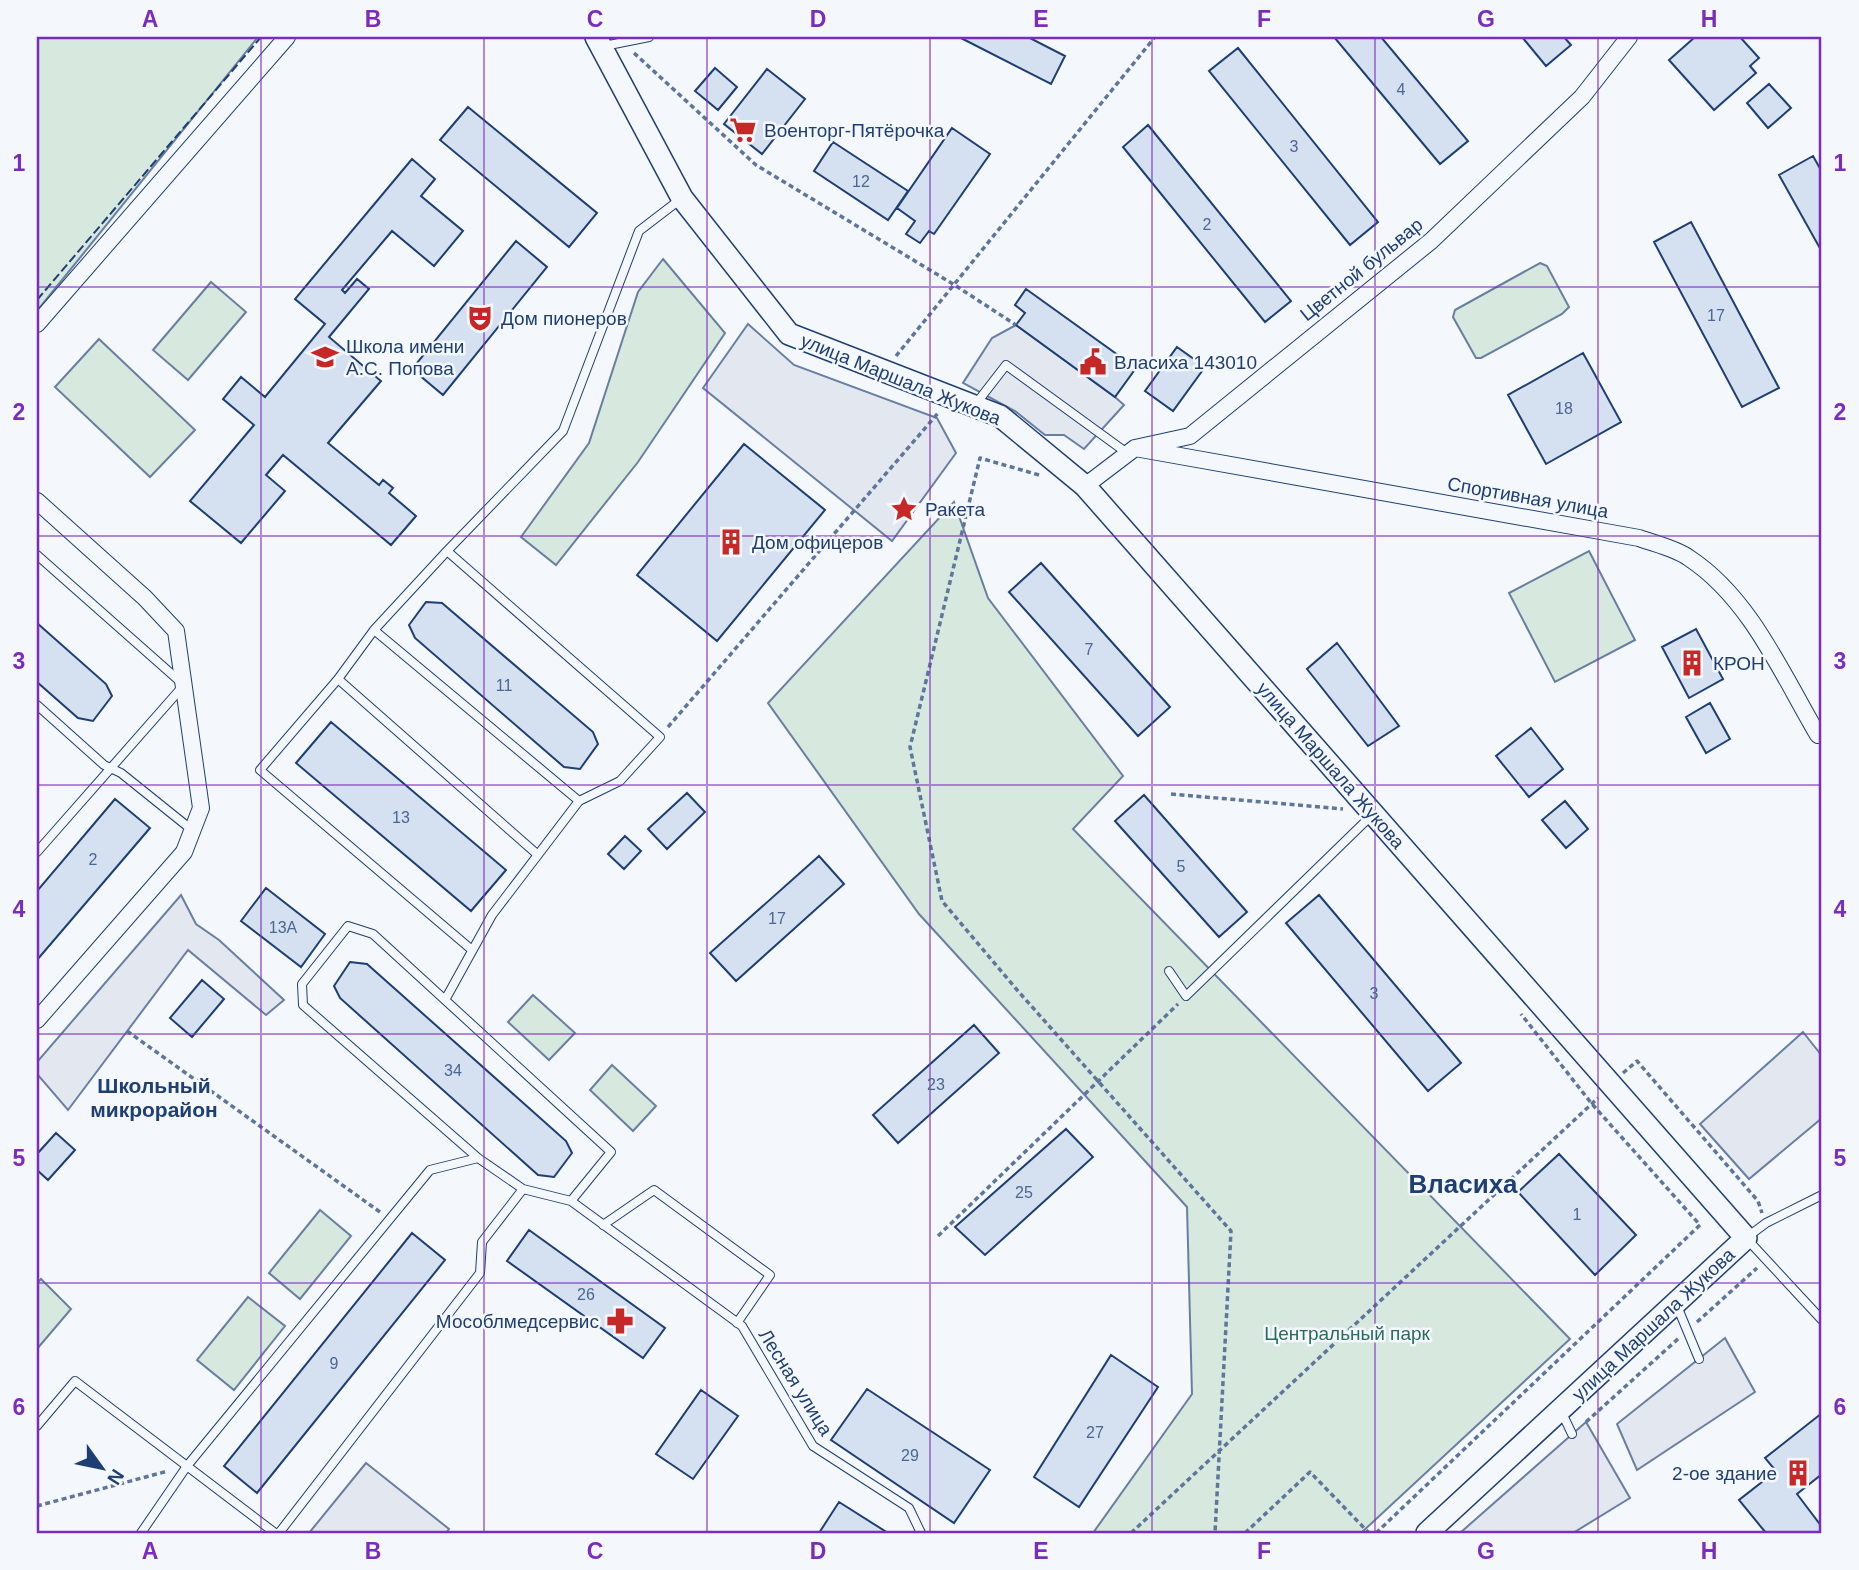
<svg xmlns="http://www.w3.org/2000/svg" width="1859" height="1570" font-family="Arial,sans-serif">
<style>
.green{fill:#d7e8df;stroke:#687fa3;stroke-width:2}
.parking{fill:#e3e8f0;stroke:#687fa3;stroke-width:2}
.building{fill:#d5e0f0;stroke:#1d3f73;stroke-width:2}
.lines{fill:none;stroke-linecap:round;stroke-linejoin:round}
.service-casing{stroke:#1d3f73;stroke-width:10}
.minor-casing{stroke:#1d3f73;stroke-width:18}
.tertiary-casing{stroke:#1d3f73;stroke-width:24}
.path{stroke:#5e769c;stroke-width:3.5;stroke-dasharray:5 3.5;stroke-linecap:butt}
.service{stroke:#f4f7fb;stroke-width:8}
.minor{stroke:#f4f7fb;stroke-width:16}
.tertiary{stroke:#f4f7fb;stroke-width:21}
.fence{stroke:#1d3f73;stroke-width:2;stroke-dasharray:9 3.5;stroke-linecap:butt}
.grid{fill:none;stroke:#7b2cbf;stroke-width:2;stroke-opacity:0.55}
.labels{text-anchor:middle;stroke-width:5;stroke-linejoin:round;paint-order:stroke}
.number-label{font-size:16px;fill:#4b6792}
.poi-label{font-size:19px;fill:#1d3f73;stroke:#f4f7fb;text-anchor:start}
.street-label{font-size:19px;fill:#1d3f73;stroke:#f4f7fb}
.park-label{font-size:19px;fill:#2c6c60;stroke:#f4f7fb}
.neighbourhood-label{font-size:21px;font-weight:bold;fill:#1d3f73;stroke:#f4f7fb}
.district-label{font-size:26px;font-weight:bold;fill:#1d3f73;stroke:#f4f7fb}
.neatline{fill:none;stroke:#7b2cbf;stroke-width:2.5}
.grid-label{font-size:23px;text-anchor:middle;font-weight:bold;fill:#7b2cbf}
</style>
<rect width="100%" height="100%" fill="#f4f7fb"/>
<path class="green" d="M37,37H258L37,311Z
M663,259L725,333L638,462L556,565L521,537L589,443L638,292Z
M1540,263L1547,266L1569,307L1562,314L1481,358H1476L1453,317L1455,310Z
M211,282L246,312L188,380L153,350Z
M99,339L195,430L150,477L55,387Z
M954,502L988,598L1123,776L1073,829L1570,1339L1361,1533H1093L1192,1394L1187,1207L919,914L768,703Z
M1589,551L1635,640L1555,682L1509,593Z
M533,995L575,1033L549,1060L508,1022Z
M612,1065L656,1106L633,1131L590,1090Z
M320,1210L351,1236L300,1299L269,1273Z
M41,1279L71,1309L37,1349V1283Z
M248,1297L285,1326L234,1390L197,1360Z"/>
<path class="parking" d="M748,324L794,365L937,418L956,453L892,541L703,388Z
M1016,325L1115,397L1124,405L1084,449L1064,435H1045L1015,411L963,383L992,338Z
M181,895L196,924L219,940L284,1000L266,1015L188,950L68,1110L37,1074V1062Z
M1803,1032L1822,1056V1118L1749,1179L1700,1124Z
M1725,1338L1755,1392L1637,1470L1617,1424Z
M1586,1422L1630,1498L1573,1533H1460Z
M366,1463L449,1529L446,1533H309Z"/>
<path class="building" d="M959,37H1028L1065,56L1051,84Z
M1334,37H1381L1468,141L1440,164Z
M1522,37H1564L1571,45L1546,66Z
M1695,37H1740L1759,58L1750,66L1756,73L1714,110L1669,60Z
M1238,48L1378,222L1350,245L1209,71Z
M715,68L737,87L718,110L695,91Z
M767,69L805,99L762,154L724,124Z
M1769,84L1791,108L1768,128L1747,103Z
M468,107L597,213L569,247L440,140Z
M1148,125L1291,301L1265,322L1123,147Z
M952,128L990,154L934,234L929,231L920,243L906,234L915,221L897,208Z
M833,142L908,191L888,220L814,171Z
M1813,156L1822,172V252L1779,175Z
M412,159L435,179L421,196L463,231L434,266L392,231L342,290L345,293L357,279L369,289L329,337L381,381L328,443L379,485L383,480L393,488L389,493L416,516L391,545L283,455L266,475L285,491L241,543L190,501L254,425L223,399L241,377L265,397L325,324L295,299Z
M1691,222L1779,388L1742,407L1654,242Z
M516,241L547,267L443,395L412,369Z
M1026,289L1136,368L1115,397L1016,325L1025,313L1015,305Z
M1177,347L1205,367L1173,411L1145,391Z
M1583,353L1621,422L1546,464L1508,395Z
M744,444L825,510L717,641L637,575Z
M1041,563L1170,707L1138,736L1009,592Z
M426,602L442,603L593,732L598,744L580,769L564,767L415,638L409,625Z
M37,623L106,684L112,696L93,721L78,718L37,682Z
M1696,629L1723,679L1689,698L1662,647Z
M1337,643L1399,726L1368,746L1307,669Z
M1710,703L1730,739L1706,753L1686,717Z
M331,722L506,870L471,911L296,763Z
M1531,728L1563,769L1529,797L1496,756Z
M687,793L705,812L667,849L648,829Z
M1144,795L1247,912L1219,937L1115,821Z
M115,799L150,828L37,960V891Z
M1565,801L1588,829L1566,848L1542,820Z
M625,836L641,851L624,869L608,854Z
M819,856L844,884L736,981L710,953Z
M266,888L325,934L301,967L241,921Z
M1319,895L1461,1063L1428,1091L1286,923Z
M350,962L367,964L566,1141L572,1153L554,1177L538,1175L340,998L334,986Z
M202,980L224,999L192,1037L170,1018Z
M974,1025L999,1053L898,1143L873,1115Z
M1066,1129L1093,1157L985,1255L955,1227Z
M56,1133L75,1150L48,1180L37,1170V1154Z
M1559,1154L1636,1235L1595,1275L1518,1192Z
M529,1230L665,1328L643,1358L507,1261Z
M412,1233L445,1260L257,1493L224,1466Z
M1111,1355L1158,1387L1079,1507L1034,1477Z
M867,1389L990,1470L954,1523L831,1440Z
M701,1390L738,1416L693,1479L656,1454Z
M1822,1413V1474L1797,1494L1822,1527V1533H1766L1739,1500L1776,1471L1765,1458Z
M839,1502L888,1533H819Z"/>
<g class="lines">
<g class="service-casing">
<path id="service" d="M604,46L649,37
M975,405L1006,365L1127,453
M447,551L563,431L639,231L682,198
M37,555L184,685L37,852
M374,630L447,551L660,737L620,781L579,801
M338,679L260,770L472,950
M37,705L104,765L121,773L192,830
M1169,971L1186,996L1373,814
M445,1000L492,915L579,801L374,630L338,679L538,855
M1822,1195L1766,1223L1746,1238L1822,1320
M571,1201L611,1152L373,934L348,926L302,984L303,1005L478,1158L523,1189L571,1201L742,1326L813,1446L909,1508L921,1533
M603,1225L654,1190L770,1275L737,1323
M1677,1306L1699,1359
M1562,1413L1572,1434
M37,1426L75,1381L275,1533
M141,1533L187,1466L430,1170L478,1158
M279,1533L480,1273L482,1242L523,1189"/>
</g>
<g class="minor-casing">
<path id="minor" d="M37,324L287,37
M1135,448L1639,538C1655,544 1675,548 1689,558C1750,598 1782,674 1818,735L1822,733
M1085,486L1135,448L1190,436L1431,241L1582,97L1629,37
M37,501L145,598L176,631L201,808L184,852L37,1020"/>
</g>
<g class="tertiary-casing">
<path id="tertiary" d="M596,37L682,198L789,334L1000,416L1085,486L1746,1238L1427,1533"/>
</g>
<path class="path" d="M634,53L756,165L953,284L1016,325
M896,356L1155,37
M1039,475L980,458L910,747L942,901L1018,991L1231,1231L1215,1533
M668,727L939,412
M1171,794L1343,809
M127,1031L380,1212
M1623,1073L1637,1061L1758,1201L1762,1213
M938,1236L1178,1004
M1697,1322L1757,1268
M1586,1422L1679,1338
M37,1506L168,1471
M1131,1533L1598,1098
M1245,1533L1310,1472L1369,1533
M1376,1533L1700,1225L1592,1104L1521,1014"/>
<use href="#service" class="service"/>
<use href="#minor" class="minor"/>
<use href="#tertiary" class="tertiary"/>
<path class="fence" d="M37,300L261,37"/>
</g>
<path class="grid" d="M261,37V1533M484,37V1533M707,37V1533M930,37V1533M1152,37V1533M1375,37V1533M1598,37V1533M37,287H1822M37,536H1822M37,785H1822M37,1034H1822M37,1283H1822"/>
<defs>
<g id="supermarket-bare" transform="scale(2.1)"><path d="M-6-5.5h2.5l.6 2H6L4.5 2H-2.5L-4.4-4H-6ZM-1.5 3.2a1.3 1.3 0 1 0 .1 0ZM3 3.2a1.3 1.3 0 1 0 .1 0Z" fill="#c62828" stroke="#f4f7fb" stroke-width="2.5" paint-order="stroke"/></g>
<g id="theatre-bare" transform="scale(2.1)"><path d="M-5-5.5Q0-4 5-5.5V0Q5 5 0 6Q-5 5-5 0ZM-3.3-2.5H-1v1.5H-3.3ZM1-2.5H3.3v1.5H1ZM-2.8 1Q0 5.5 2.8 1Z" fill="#c62828" stroke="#f4f7fb" stroke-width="2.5" paint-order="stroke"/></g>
<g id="school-bare" transform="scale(2.1)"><path d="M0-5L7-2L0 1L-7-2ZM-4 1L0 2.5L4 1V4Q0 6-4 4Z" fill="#c62828" stroke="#f4f7fb" stroke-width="2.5" paint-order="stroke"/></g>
<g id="civic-bare" transform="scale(2.1)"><path d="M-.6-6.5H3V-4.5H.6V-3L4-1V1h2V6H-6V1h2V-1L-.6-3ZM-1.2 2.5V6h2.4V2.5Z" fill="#c62828" stroke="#f4f7fb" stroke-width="2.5" paint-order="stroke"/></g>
<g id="sight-bare" transform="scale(2.1)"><path d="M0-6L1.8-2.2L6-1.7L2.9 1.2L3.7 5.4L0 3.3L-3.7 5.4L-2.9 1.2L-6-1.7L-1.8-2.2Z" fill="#c62828" stroke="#f4f7fb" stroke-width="2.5" paint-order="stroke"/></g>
<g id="building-bare" transform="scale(2.1)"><path d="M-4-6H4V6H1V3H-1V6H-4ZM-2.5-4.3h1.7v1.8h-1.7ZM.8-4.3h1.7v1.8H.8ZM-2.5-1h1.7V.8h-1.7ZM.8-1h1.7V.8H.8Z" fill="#c62828" stroke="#f4f7fb" stroke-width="2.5" paint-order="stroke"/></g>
<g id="pharmacy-bare" transform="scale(2.1)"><path d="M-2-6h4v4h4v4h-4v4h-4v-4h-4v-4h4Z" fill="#c62828" stroke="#f4f7fb" stroke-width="2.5" paint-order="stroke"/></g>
</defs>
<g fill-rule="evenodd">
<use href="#supermarket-bare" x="743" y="130"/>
<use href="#theatre-bare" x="480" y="318"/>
<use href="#school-bare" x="325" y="357"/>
<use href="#civic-bare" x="1093" y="362"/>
<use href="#sight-bare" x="904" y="509"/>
<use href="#building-bare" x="731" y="542"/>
<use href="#building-bare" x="1692" y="663"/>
<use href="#pharmacy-bare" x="620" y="1321"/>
<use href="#building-bare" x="1798" y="1473"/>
</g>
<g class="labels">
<g class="number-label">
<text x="1401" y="95">4</text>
<text x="1294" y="152">3</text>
<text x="861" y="187">12</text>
<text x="1207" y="230">2</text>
<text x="1716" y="321">17</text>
<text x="1564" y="414">18</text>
<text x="1089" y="655">7</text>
<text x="504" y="691">11</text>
<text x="401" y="823">13</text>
<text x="93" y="865">2</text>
<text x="1181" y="872">5</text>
<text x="777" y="924">17</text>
<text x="283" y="933">13А</text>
<text x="1374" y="999">3</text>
<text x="453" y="1076">34</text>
<text x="936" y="1090">23</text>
<text x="1024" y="1198">25</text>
<text x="1577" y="1220">1</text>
<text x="586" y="1300">26</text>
<text x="334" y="1369">9</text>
<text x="1095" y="1438">27</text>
<text x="910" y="1461">29</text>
</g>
<g class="poi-label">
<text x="764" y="137">Военторг-Пятёрочка</text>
<text x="501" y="325">Дом пионеров</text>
<text x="346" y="353">Школа имени<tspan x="346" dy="22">А.С. Попова</tspan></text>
<text x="1114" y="369">Власиха 143010</text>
<text x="925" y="516">Ракета</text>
<text x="752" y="549">Дом офицеров</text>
<text x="1713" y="670">КРОН</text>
<text x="599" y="1328" text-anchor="end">Мособлмедсервис</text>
<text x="1777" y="1480" text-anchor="end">2-ое здание</text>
</g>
<g class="street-label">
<text transform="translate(1361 269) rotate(-39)" y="7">Цветной бульвар</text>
<text transform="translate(901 379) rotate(22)" y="7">улица Маршала Жукова</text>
<text transform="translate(1528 497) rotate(10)" y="7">Спортивная улица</text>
<text transform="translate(1331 765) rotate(49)" y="7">улица Маршала Жукова</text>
<text transform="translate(1653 1324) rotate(-43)" y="7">улица Маршала Жукова</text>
<text transform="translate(796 1382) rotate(58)" y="7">Лесная улица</text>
</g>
<g class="park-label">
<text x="1347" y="1340">Центральный парк</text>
</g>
<g class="neighbourhood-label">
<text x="154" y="1093">Школьный<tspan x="154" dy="24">микрорайон</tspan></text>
</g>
<g class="district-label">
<text x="1463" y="1193">Власиха</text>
</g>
</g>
<rect width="1859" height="1570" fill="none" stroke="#f4f7fb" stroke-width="77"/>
<g transform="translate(102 1468) rotate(123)" stroke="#f4f7fb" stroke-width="5" paint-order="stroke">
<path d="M0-5L12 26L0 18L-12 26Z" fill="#1d3f73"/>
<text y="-10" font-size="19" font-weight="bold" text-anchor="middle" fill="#1d3f73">N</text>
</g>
<rect x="38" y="38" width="1782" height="1494" class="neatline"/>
<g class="grid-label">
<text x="150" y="27">A</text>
<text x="373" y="27">B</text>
<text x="595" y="27">C</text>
<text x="818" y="27">D</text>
<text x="1041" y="27">E</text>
<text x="1264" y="27">F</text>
<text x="1486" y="27">G</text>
<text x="1709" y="27">H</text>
<text x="19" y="171">1</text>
<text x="1840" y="171">1</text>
<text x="19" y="420">2</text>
<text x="1840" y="420">2</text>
<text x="19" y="669">3</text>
<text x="1840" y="669">3</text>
<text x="19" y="917">4</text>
<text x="1840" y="917">4</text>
<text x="19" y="1166">5</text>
<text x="1840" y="1166">5</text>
<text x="19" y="1415">6</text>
<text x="1840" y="1415">6</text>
<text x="150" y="1559">A</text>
<text x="373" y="1559">B</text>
<text x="595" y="1559">C</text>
<text x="818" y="1559">D</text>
<text x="1041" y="1559">E</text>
<text x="1264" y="1559">F</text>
<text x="1486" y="1559">G</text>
<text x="1709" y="1559">H</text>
</g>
</svg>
